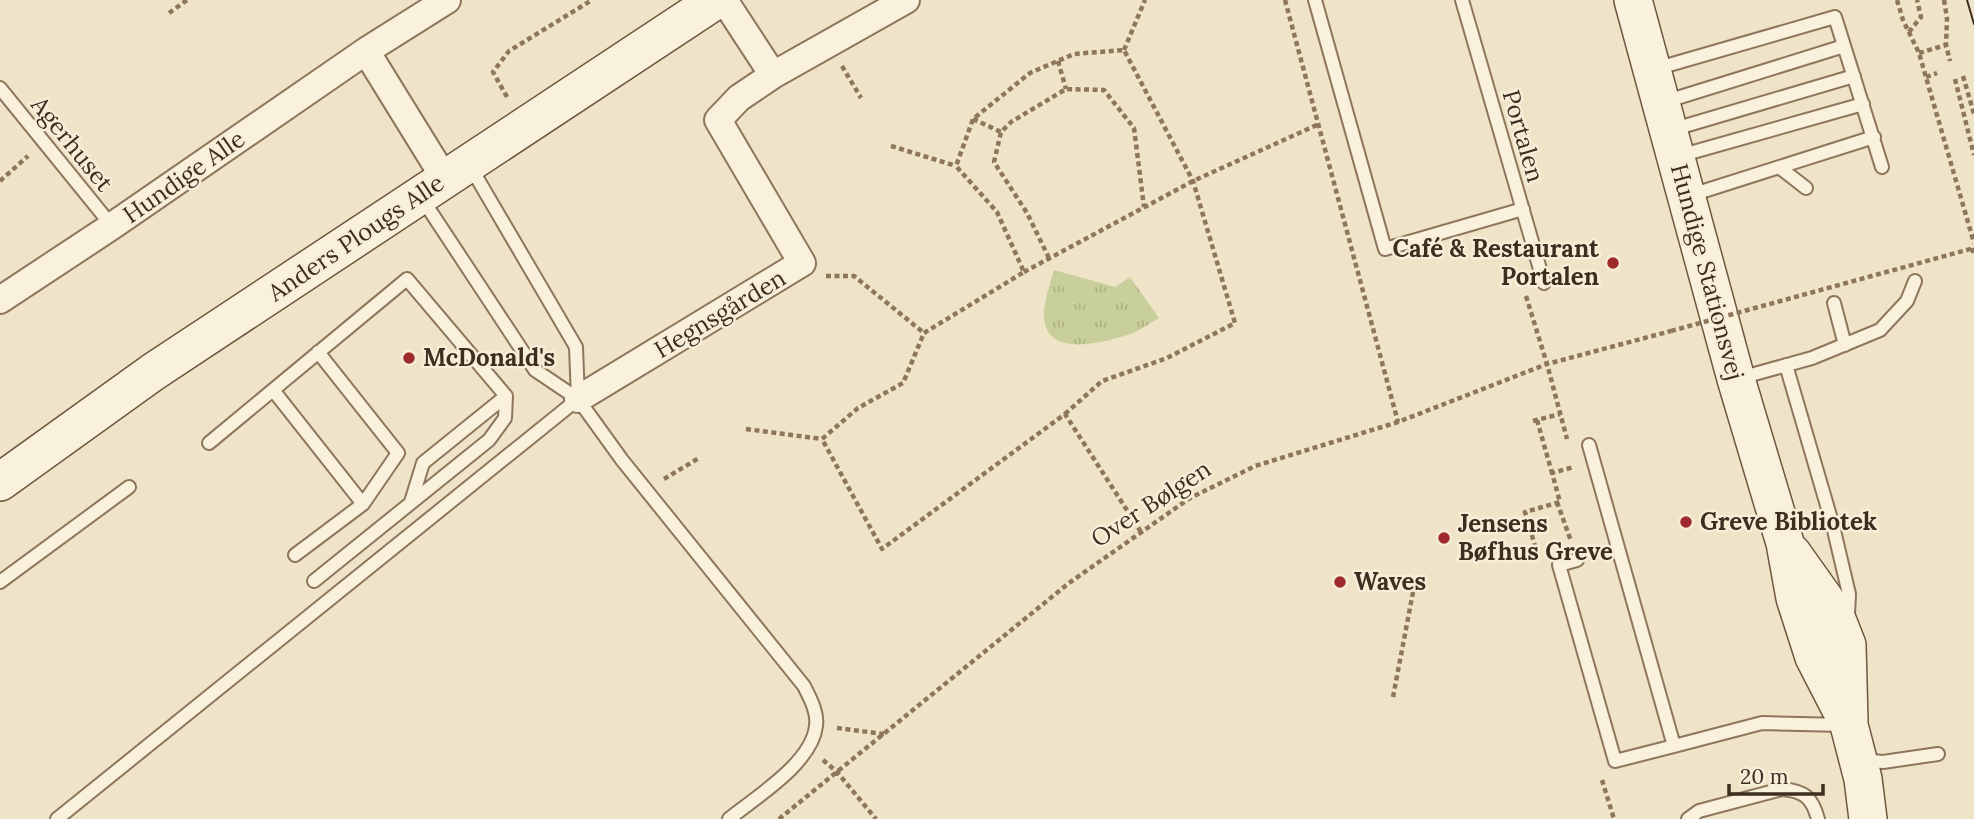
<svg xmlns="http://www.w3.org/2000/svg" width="1974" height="819" font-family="Lora,serif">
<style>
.park{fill:url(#park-tufts)}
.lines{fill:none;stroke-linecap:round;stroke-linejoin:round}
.lane-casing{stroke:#8d765c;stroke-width:16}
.street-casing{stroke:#8d765c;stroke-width:30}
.secondary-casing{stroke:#6f573f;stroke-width:40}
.path{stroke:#8d765c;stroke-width:4.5;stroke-dasharray:5 3.5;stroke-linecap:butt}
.lane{stroke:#faf1dc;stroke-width:12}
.street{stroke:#faf1dc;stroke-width:26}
.secondary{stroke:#faf1dc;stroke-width:37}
.tram{stroke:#3d2e20;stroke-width:2}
.path-bridge{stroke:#8d765c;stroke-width:4.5;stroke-dasharray:5 3.5;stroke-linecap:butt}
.poi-dot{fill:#9e2a2b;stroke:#f7eed8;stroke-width:2.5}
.labels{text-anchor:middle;stroke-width:5;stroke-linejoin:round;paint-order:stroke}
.street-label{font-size:24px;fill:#3d2e20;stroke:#f7eed8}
.poi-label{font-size:24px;font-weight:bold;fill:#3d2e20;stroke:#f7eed8;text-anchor:start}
</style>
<defs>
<pattern id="park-tufts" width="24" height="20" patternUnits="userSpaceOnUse" patternTransform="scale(1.75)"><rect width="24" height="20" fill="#c9cf9b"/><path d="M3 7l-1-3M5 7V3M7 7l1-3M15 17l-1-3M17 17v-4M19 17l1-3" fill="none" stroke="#aeb285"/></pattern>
</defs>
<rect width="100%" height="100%" fill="#f0e4c8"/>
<path class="park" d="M1054,270L1115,287L1130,277L1159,318C1150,323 1141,330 1131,334C1106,342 1047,359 1044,318C1043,303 1050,284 1054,270Z"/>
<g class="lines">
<g class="lane-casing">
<path id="lane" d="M1315,0L1385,249L1523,209
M1462,0L1544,283
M1655,69L1835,17L1882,167
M0,88L112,226
M1664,102L1844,46
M1671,130L1854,76
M1679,156L1863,104
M470,166L576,347L578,399
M1779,167L1806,188
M1688,196L1874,137
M421,197L535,370L578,399L622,460L804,686C810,698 818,712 816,726C812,763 756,797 729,819
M1834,303L1845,345
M318,352L398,453L363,504
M1786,365L1833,526L1849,594L1848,615
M1740,378L1812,358L1880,330L1907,301L1915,281
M273,390L363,504L295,555
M209,443L407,279L506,396L505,418L489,440L314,581
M1589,445L1674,746L1762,723L1844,725
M411,502L423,463L506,396
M1577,560L1559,565L1615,761L1674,746
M0,582L129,487
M1862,760L1883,762L1938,754
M57,819L578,399
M1688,819L1699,811L1782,789C1804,791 1812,797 1818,819"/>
</g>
<g class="street-casing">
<path id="street" d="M724,0L773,75L906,0
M366,51L445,179
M0,300L112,226L366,51L447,0
M578,399L802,263L718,120L739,98L773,75"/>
</g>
<g class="secondary-casing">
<path id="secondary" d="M1633,0L1736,379L1785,543L1795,598L1814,657L1849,725L1863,779L1868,819
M0,482L153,372L716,0
M1792,553L1834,612L1847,645L1849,721"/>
</g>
<path class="path" d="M1285,0L1398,422
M1897,0L1903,20L1919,53L1974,243
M1944,0L1947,18L1946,45
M169,13L187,0
M1909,32L1921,17L1917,0
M1124,50L1145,0
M1919,53L1946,45L1950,61
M1058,61L1066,89
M842,66L861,98
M1963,76L1974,114
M1926,77L1937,73
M1955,79L1974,155
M507,97L493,72L509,51L592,0
M973,119L1001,132
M891,146L956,166
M0,181L28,156
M1972,248L1974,255
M1049,258L1027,213L994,162L1001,132L1011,122L1066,89L1104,90L1134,128L1144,207
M1024,272L1193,181L1319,124
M826,276H854L924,333
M1526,296L1547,364L1567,439
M1065,414L1102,381L1167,358L1235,323L1193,181L1124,50L1074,54L1030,73L973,119L956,166L997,212L1024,272L924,333L903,383L858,408L822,439L882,549L1065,414L1141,532
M1537,420L1552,473
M1533,421L1560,414
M746,429L822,439
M664,479L699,458
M1557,502L1571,541
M1538,556L1525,512L1560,502L1552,473L1574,467
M1393,697L1414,587
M837,728L884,734
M823,760L837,772L876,819
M1602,780L1614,819
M779,819L1069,583L1190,498L1255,466L1398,422L1547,364L1671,331"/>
<use href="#lane" class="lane"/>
<use href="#street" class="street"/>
<use href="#secondary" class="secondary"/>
<path class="tram" d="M1967,0L1974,24"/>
<path class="path-bridge" d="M1671,331L1974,248"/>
</g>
<g class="poi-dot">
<circle cx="1613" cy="263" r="7"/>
<circle cx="409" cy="358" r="7"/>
<circle cx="1686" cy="522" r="7"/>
<circle cx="1444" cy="538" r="7"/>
<circle cx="1340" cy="582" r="7"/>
</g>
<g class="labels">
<g class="street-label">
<text transform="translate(1523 136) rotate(74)" y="8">Portalen</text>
<text transform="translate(72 144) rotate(51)" y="8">Agerhuset</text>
<text transform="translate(184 177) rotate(-35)" y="8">Hundige Alle</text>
<text transform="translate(356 238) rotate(-34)" y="8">Anders Plougs Alle</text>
<text transform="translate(1707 272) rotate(75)" y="8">Hundige Stationsvej</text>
<text transform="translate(720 314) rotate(-31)" y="8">Hegnsgården</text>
<text transform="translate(1151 504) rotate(-33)" y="8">Over Bølgen</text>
</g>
<g class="poi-label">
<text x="1599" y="257" text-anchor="end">Café &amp; Restaurant<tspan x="1599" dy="28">Portalen</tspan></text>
<text x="423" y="366">McDonald's</text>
<text x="1700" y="530">Greve Bibliotek</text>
<text x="1458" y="532">Jensens<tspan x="1458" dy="28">Bøfhus Greve</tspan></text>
<text x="1354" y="590">Waves</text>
</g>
</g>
<path d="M1729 784v10h94v-10" fill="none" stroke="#3d2e20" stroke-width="3.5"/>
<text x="1740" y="784" font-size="21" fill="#3d2e20" stroke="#f7eed8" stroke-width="5" paint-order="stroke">20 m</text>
</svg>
